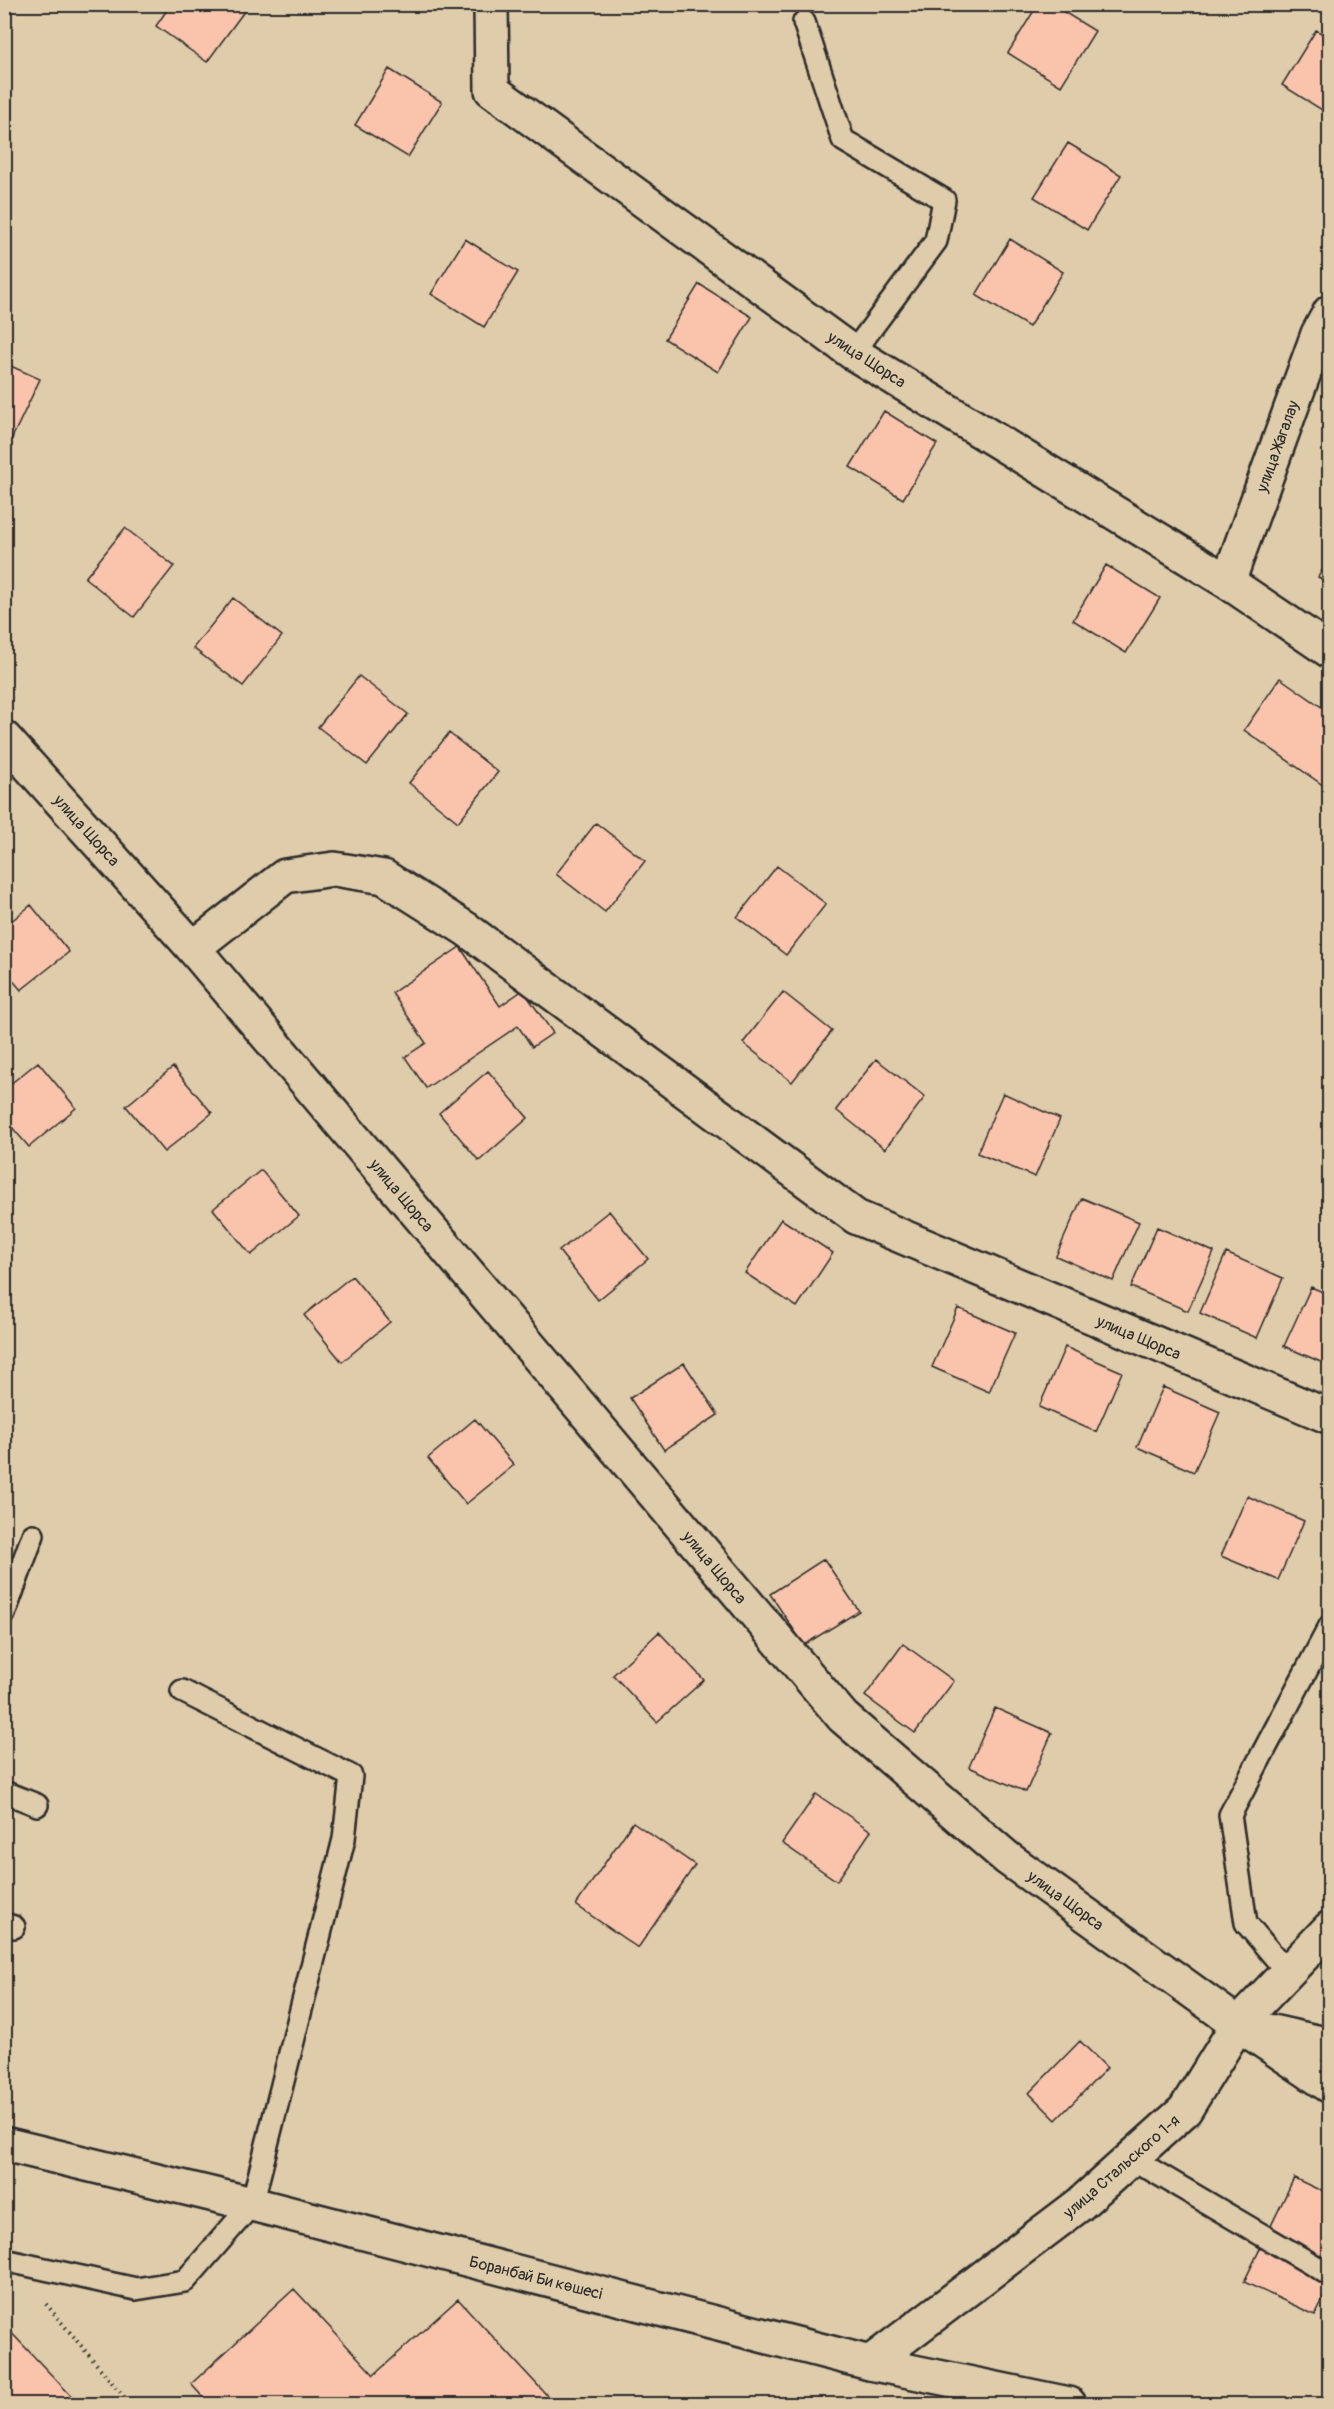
<svg xmlns="http://www.w3.org/2000/svg" width="1334" height="2409" font-family="Pangolin,sans-serif">
<style>
.building{fill:#fac4ac;stroke:#2b2b2b;stroke-width:1.5}
.lines{fill:none;stroke-linecap:round;stroke-linejoin:round}
.service-casing{stroke:#2b2b2b;stroke-width:26}
.minor-casing{stroke:#2b2b2b;stroke-width:38}
.tertiary-casing{stroke:#2b2b2b;stroke-width:38}
.secondary-casing{stroke:#2b2b2b;stroke-width:38}
.path{stroke:#2b2b2b;stroke-width:4;stroke-dasharray:1.5 4.5;stroke-linecap:butt}
.service{stroke:#dfccaa;stroke-width:21}
.minor{stroke:#dfccaa;stroke-width:33}
.tertiary{stroke:#dfccaa;stroke-width:33}
.secondary{stroke:#dfccaa;stroke-width:33}
.labels{text-anchor:middle;stroke-width:5;stroke-linejoin:round;paint-order:stroke}
.street-label{font-size:16px;fill:#2b2b2b;stroke:#dfccaa}
</style>
<rect width="100%" height="100%" fill="#dfccaa"/>
<filter id="ink" filterUnits="userSpaceOnUse"><feTurbulence type="fractalNoise" baseFrequency=".0167" numOctaves="2"/><feDisplacementMap in="SourceGraphic" scale="12" xChannelSelector="R" yChannelSelector="G"/><feConvolveMatrix kernelMatrix="1 2 1 2 8 2 1 2 1" color-interpolation-filters="sRGB"/></filter>
<g filter="url(#ink)">
<path class="building" d="M171,4H238L245,10L207,62L156,26Z
M1038,4H1051L1095,31L1061,86L1008,53Z
M1316,30L1330,38V115L1282,85Z
M389,69L442,102L408,157L355,125Z
M1068,143L1121,175L1087,230L1034,197Z
M465,239L518,272L484,327L431,294Z
M1010,239L1063,272L1029,327L976,295Z
M699,284L752,317L718,372L665,339Z
M4,363L40,379L12,438L4,434Z
M884,411L937,444L903,499L850,467Z
M125,528L174,566L134,617L85,578Z
M1330,558V584L1318,577Z
M1106,565L1160,598L1126,653L1073,620Z
M233,598L282,636L243,686L193,648Z
M359,676L408,714L367,765L318,727Z
M1280,678L1330,713V790L1244,730Z
M449,733L498,772L458,822L409,783Z
M596,823L645,861L605,912L556,874Z
M777,866L826,904L786,955L737,917Z
M31,905L69,952L21,990L4,970V927Z
M460,947L500,1006L523,990L553,1033L532,1047L518,1026L426,1088L405,1057L426,1043L392,993Z
M783,992L832,1031L792,1082L743,1043Z
M876,1059L925,1097L885,1149L836,1110Z
M38,1062L76,1108L29,1147L4,1118V1089Z
M173,1067L212,1113L164,1152L126,1106Z
M488,1071L528,1118L479,1161L439,1113Z
M1003,1093L1060,1119L1035,1177L977,1153Z
M261,1170L299,1216L251,1255L213,1209Z
M1082,1198L1139,1222L1113,1281L1056,1256Z
M609,1211L648,1259L598,1300L559,1251Z
M781,1219L833,1253L797,1307L745,1273Z
M1157,1227L1214,1252L1188,1311L1131,1287Z
M1226,1253L1283,1278L1257,1338L1200,1313Z
M352,1276L390,1322L342,1362L304,1315Z
M1311,1287L1330,1295V1366L1284,1346Z
M958,1308L1015,1333L989,1392L932,1367Z
M1065,1347L1122,1372L1096,1432L1039,1407Z
M684,1363L718,1415L664,1450L630,1398Z
M1163,1387L1220,1412L1194,1472L1137,1447Z
M475,1419L514,1465L466,1504L428,1458Z
M1247,1496L1304,1521L1278,1580L1221,1556Z
M824,1559L859,1611L804,1645L770,1594Z
M659,1632L704,1680L657,1722L613,1675Z
M903,1644L954,1681L915,1733L865,1696Z
M995,1708L1052,1733L1026,1792L969,1767Z
M816,1794L871,1831L837,1881L782,1843Z
M633,1822L695,1865L638,1948L576,1905Z
M1080,2041L1107,2068L1056,2120L1029,2093Z
M1294,2178L1330,2195V2285L1315,2315L1244,2282Z
M294,2289L374,2375L458,2299L555,2404H209L191,2384Z
M4,2325L79,2404H4Z"/>
<g class="lines">
<g class="service-casing">
<path id="service" d="M804,22L843,140L944,200L936,241L853,353
M4,1614L33,1535
M4,1792L37,1805
M4,1924L14,1927
M1288,1973L1246,1923L1230,1815L1330,1626
M1131,2158L1330,2275
M4,2260L136,2289L185,2281L252,2204L344,1839L351,1776L182,1691"/>
</g>
<g class="minor-casing">
<path id="minor" d="M491,4L492,90L853,353L1228,582L1330,651
M1228,582L1318,334L1330,312
M193,948L285,876L334,869L384,877L466,929L856,1217L1330,1417
M1241,2025L1330,2045
M870,2363L1079,2205L1185,2110L1238,2024L1330,1928"/>
</g>
<g class="tertiary-casing">
<path id="tertiary" d="M4,738L193,948L843,1717L1007,1858L1238,2024L1330,2086"/>
</g>
<g class="secondary-casing">
<path id="secondary" d="M4,2144L252,2204L870,2363L1069,2404"/>
</g>
<path class="path" d="M46,2304L130,2404"/>
<use href="#service" class="service"/>
<use href="#minor" class="minor"/>
<use href="#tertiary" class="tertiary"/>
<use href="#secondary" class="secondary"/>
</g>
</g>
<g class="labels">
<g class="street-label">
<text transform="translate(867 359) rotate(33)" y="6">улица Щорса</text>
<text transform="translate(1277 446) rotate(-70)" y="6">улица Жагалау</text>
<text transform="translate(87 830) rotate(48)" y="6">улица Щорса</text>
<text transform="translate(402 1195) rotate(50)" y="6">улица Щорса</text>
<text transform="translate(1139 1337) rotate(23)" y="6">улица Щорса</text>
<text transform="translate(715 1567) rotate(50)" y="6">улица Щорса</text>
<text transform="translate(1066 1900) rotate(36)" y="6">улица Щорса</text>
<text transform="translate(1121 2166) rotate(-41)" y="6">улица Стальского 1-я</text>
<text transform="translate(536 2277) rotate(14)" y="6">Боранбай Би көшесі</text>
</g>
</g>
<rect width="1334" height="2409" fill="none" stroke="#dfccaa" stroke-width="24"/>
<rect x="12" y="12" width="1310" height="2385" fill="none" stroke="#2b2b2b" stroke-width="2" filter="url(#ink)"/>
</svg>
